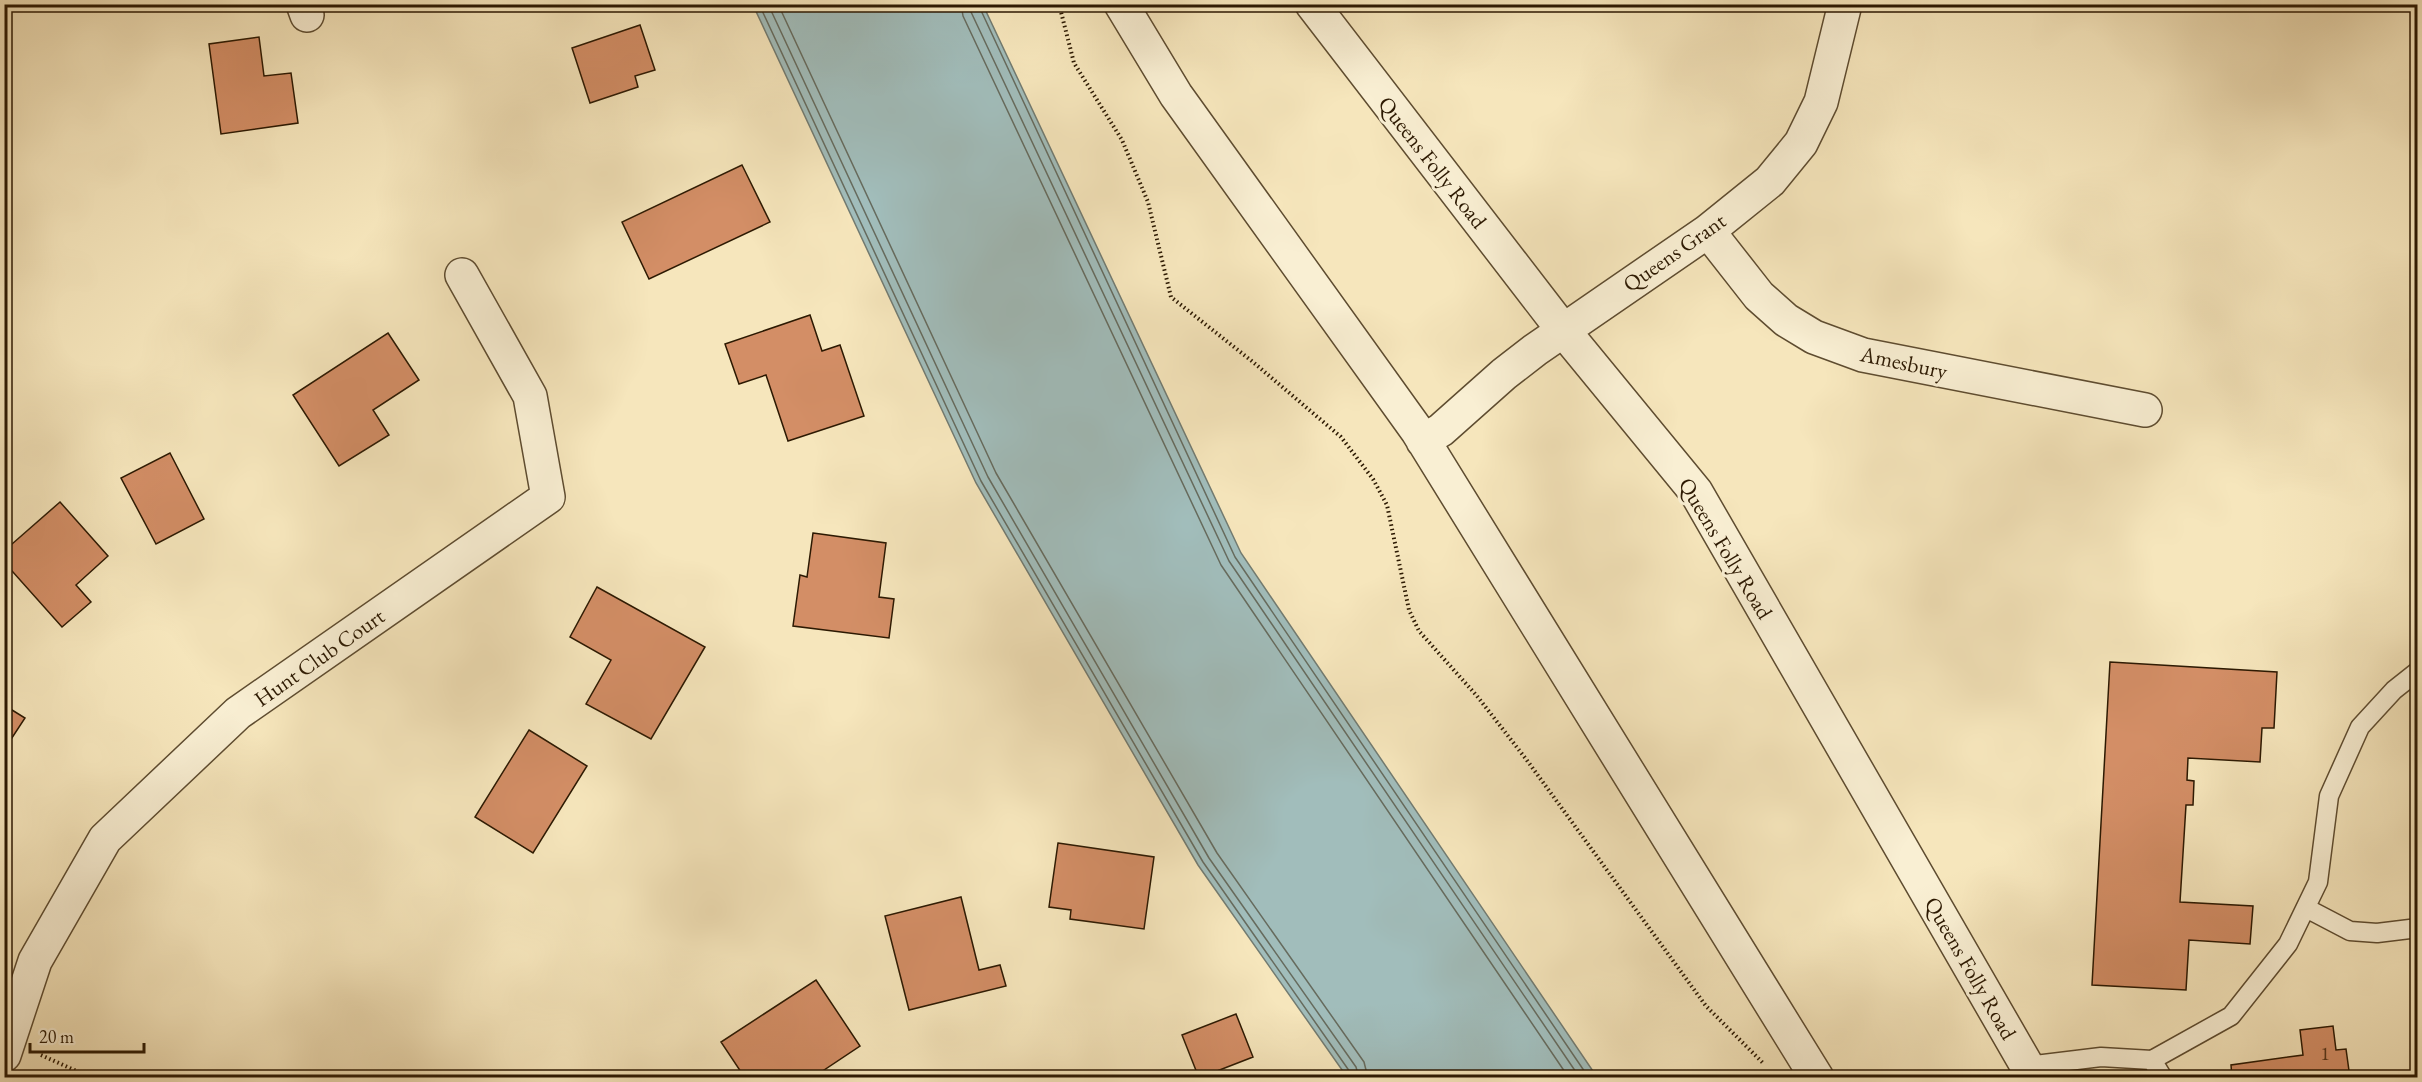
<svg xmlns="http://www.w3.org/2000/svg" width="2422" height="1082" font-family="'EB Garamond',serif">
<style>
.water{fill:#a1bdbb;stroke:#727b71;stroke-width:1.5}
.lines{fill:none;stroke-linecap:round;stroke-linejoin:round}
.shore{stroke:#666b5e;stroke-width:1.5}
.building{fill:#d38e66;stroke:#2c1902;stroke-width:1.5}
.service-casing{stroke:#5e4c30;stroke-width:21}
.minor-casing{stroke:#5e4c30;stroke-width:36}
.path{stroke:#2c1902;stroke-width:4;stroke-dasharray:1.5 3;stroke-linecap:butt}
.service{stroke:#f9efd3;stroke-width:18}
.minor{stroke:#f9efd3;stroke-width:33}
.labels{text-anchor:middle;stroke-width:6;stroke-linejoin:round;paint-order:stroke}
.number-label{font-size:20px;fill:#56361b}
.street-label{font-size:22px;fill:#2c1902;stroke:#f9efd3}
</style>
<rect width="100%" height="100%" fill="#f6e6bc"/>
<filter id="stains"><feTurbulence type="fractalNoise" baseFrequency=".00333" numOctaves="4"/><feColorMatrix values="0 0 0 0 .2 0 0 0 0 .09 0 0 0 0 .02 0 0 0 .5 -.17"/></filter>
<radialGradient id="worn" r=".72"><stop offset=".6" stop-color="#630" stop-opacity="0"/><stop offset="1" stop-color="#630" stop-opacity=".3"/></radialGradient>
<path class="water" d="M753,5H983L1241,553L1597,1077H1347L1198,865L976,483Z"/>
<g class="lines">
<path class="shore" d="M759,4L981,481L1203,862L1350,1072L1351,1078
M768,4L988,477L1209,858L1356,1067L1359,1078
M778,4L996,473L1217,853L1364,1062L1368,1078
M961,4L963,16L1221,565L1569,1078
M970,4L971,12L1229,561L1580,1078
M978,4L1235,557L1589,1078"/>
</g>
<path class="building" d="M640,25L655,70L635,76L638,87L590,103L572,48Z
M259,37L264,76L291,73L298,123L221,134L209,44Z
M742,165L770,222L649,279L622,222Z
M810,315L822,351L840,345L864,416L788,441L766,375L739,384L725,344Z
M388,333L419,380L373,410L389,435L339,466L293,395Z
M170,453L204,519L156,544L121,478Z
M60,502L108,556L76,585L91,602L62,627L4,562V551Z
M813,533L886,543L879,597L894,599L889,638L793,626L800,575L807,577Z
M597,587L705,647L651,739L586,704L611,660L570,637Z
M2110,662L2277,672L2274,728H2262L2260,762L2188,758L2187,780L2194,781L2193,805H2186L2180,902L2253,906L2250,944L2189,940L2186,990L2092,985Z
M4,705L25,718L4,750Z
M529,730L587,766L533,853L475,817Z
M1058,843L1154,857L1144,929L1070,919L1071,910L1049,907Z
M961,897L979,970L1000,965L1006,986L909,1010L885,916Z
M816,980L860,1046L812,1078H745L721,1042Z
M1236,1014L1253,1057L1199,1078L1182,1035Z
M2333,1026L2336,1050L2346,1049L2350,1078H2232L2231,1065L2303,1055L2300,1030Z"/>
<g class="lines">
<g class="service-casing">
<path id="service" d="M2306,908L2350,931L2377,933L2418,928
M2027,1066L2101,1057L2152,1060
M2163,1078L2152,1060L2231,1016L2288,944L2318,882L2329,796L2360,727L2394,690L2418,671"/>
</g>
<g class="minor-casing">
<path id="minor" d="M303,4L307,15
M1121,4L1176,95L1418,432L1817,1078
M1312,4L1563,330L1696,492L2034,1078
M1708,231L1759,296L1786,320L1814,337L1863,355L2145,410
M1423,441L1441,430L1504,374L1535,350L1708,231L1770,181L1801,143L1821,102L1845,4
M4,1055L35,961L105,839L238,713L548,497L530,396L462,275"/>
</g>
<path class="path" d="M1059,4L1074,63L1122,140L1148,202L1171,297L1253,362L1341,437L1373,479L1387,505L1409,610L1419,631L1477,696L1526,759L1706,1006L1764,1064
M41,1055L92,1078"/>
<use href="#service" class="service"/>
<use href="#minor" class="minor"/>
</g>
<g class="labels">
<g class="number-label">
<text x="2325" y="1060">1</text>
</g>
<g class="street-label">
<text transform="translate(1433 162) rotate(52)" y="8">Queens Folly Road</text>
<text transform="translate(1674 252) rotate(-35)" y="8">Queens Grant</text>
<text transform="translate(1904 362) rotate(12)" y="8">Amesbury</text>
<text transform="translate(1726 548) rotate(59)" y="8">Queens Folly Road</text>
<text transform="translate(319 657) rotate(-35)" y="8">Hunt Club Court</text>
<text transform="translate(1971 968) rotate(60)" y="8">Queens Folly Road</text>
</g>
</g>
<rect width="2422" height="1082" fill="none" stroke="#f6e6bc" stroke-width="24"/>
<rect x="6" y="6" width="2410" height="1070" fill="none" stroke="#2c1902" stroke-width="3"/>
<rect x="12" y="12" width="2398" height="1058" fill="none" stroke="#2c1902" stroke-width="1.5"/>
<path d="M30 1043v9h114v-9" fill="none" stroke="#2c1902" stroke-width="3"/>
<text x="39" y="1043" font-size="18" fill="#2c1902" stroke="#f9efd3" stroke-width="4.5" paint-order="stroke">20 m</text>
<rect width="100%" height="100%" filter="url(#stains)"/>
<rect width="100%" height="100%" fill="url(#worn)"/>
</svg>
